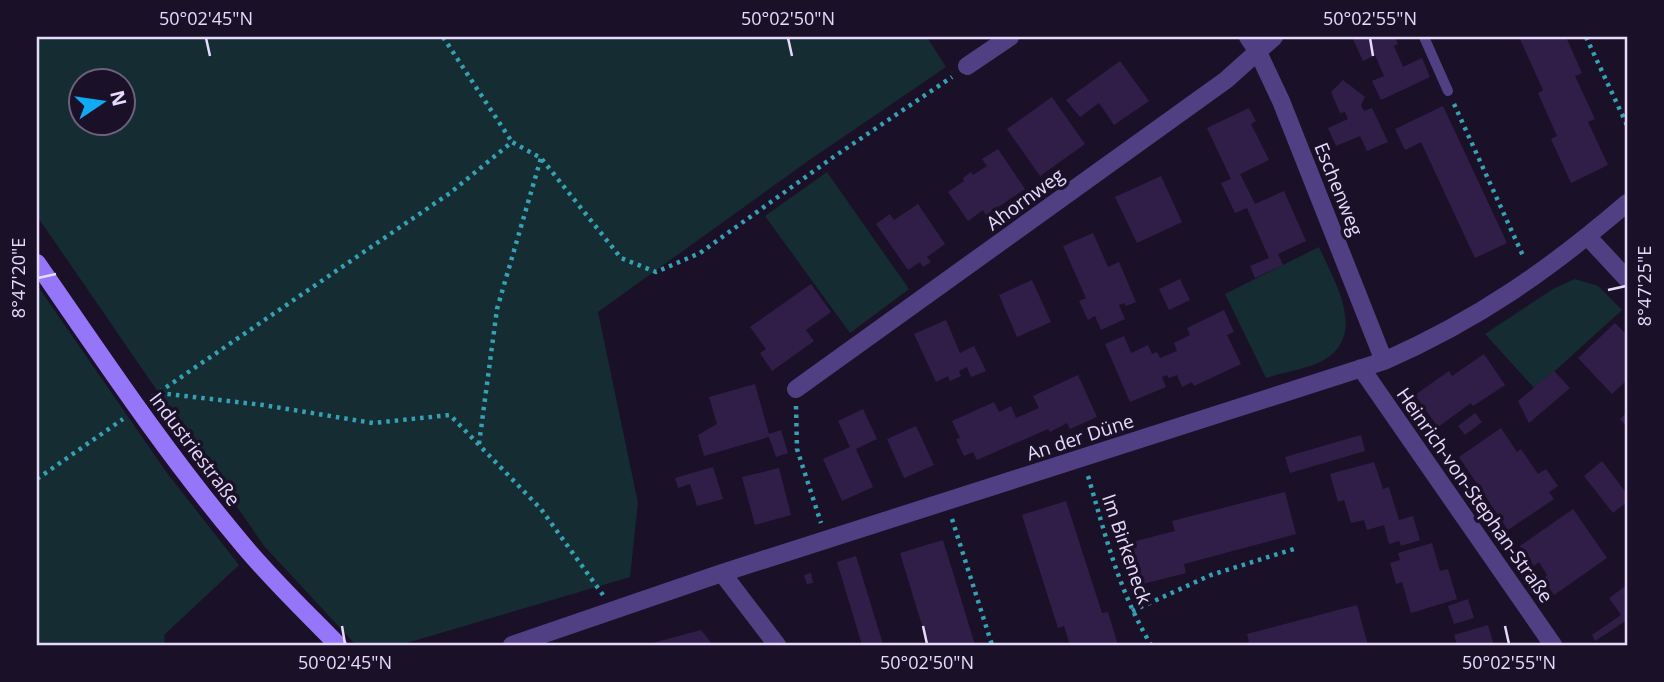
<svg xmlns="http://www.w3.org/2000/svg" width="1664" height="682" font-family="'Open Sans',sans-serif">
<style>
.green{fill:#152c32;fill-rule:evenodd}
.building{fill:#301e48}
.lines{fill:none;stroke-linecap:round;stroke-linejoin:round}
.path{stroke:#36a0b5;stroke-width:4.5;stroke-dasharray:3.5 5;stroke-linecap:butt}
.lane{stroke:#513f84;stroke-width:10}
.street{stroke:#513f84;stroke-width:18}
.secondary{stroke:#9676f8;stroke-width:18}
.ticks{fill:none;stroke:#e6dafd;stroke-width:2.5}
.labels{text-anchor:middle;stroke-width:7;stroke-linejoin:round;paint-order:stroke}
.street-label{font-size:19px;fill:#e6dafd;stroke:#1a1128}
.neatline{fill:none;stroke:#e6dafd;stroke-width:2.5}
.ticks-label{font-size:18px;text-anchor:middle;fill:#e6dafd}
</style>
<rect width="100%" height="100%" fill="#1a1128"/>
<path class="green" d="M37,37H927L946,67L808,161L598,312L638,503L630,577L400,645H356L264,546L37,216ZM80,80H122V122H80Z
M827,172L909,289L850,333L765,216Z
M1319,247C1334,281 1368,334 1324,360C1308,369 1284,372 1266,378L1225,294Z
M1575,279L1598,286L1622,310L1535,389L1485,334L1553,289Z
M37,285L167,473L239,565L164,635L165,645H37Z"/>
<path class="building" d="M1352,37H1395L1398,44L1394,46L1403,67L1422,58L1430,77L1381,100L1372,81L1384,76L1375,55L1363,61Z
M1519,37H1566L1582,73L1575,76L1595,119L1588,122L1608,165L1571,183L1551,139L1557,136L1538,93L1543,90Z
M1120,61L1149,101L1114,125L1099,103L1080,117L1066,100Z
M1343,80L1365,97L1361,105L1364,111L1372,108L1388,142L1367,151L1360,136L1336,146L1328,128L1348,119L1345,112L1340,113L1331,92Z
M1052,97L1085,144L1040,176L1007,129Z
M1443,106L1507,243L1475,258L1421,142L1405,150L1395,129Z
M1249,108L1256,121L1251,124L1269,160L1240,174L1255,204L1284,191L1306,241L1278,254L1283,265L1255,278L1250,266L1269,258L1247,208L1235,213L1221,183L1231,179L1207,128Z
M998,149L1025,189L986,215L983,210L968,221L948,192L964,181L963,178L971,172L973,175L987,166L982,159Z
M1161,176L1182,222L1137,243L1115,197Z
M918,204L945,244L927,257L931,262L923,267L920,262L908,270L876,224L890,214L894,220Z
M1093,233L1108,267L1119,262L1136,302L1126,306L1124,303L1119,305L1125,319L1101,330L1095,316L1088,320L1079,301L1086,298L1063,246Z
M1180,279L1190,300L1169,310L1159,289Z
M1032,280L1051,322L1017,337L999,295Z
M811,284L831,312L806,330L814,341L772,371L760,353L766,349L750,327Z
M1224,310L1234,332L1227,335L1241,364L1194,386L1192,382L1182,387L1177,375L1169,378L1167,375L1162,377L1166,387L1130,402L1105,344L1124,336L1131,353L1148,345L1152,354L1157,352L1160,358L1177,351L1174,343L1190,335L1187,328Z
M946,320L960,353L974,346L986,371L971,377L967,367L959,371L961,376L950,381L948,376L936,382L914,334Z
M1615,323L1627,335V380L1612,394L1578,358Z
M1484,354L1505,385L1473,406L1471,403L1438,427L1415,395L1449,371L1452,376Z
M1554,371L1570,388L1529,423L1518,401Z
M1078,375L1097,417L1070,429L1067,423L1050,432L1048,429L977,460L973,452L964,456L956,439L960,438L952,421L994,402L999,412L1011,406L1016,418L1039,408L1033,396Z
M755,384L769,434L781,430L788,453L776,457L769,437L704,456L698,435L717,424L709,397Z
M863,409L877,439L856,449L873,487L842,501L823,459L850,447L838,421Z
M1627,412V427L1620,419Z
M1475,413L1482,422L1465,435L1458,426Z
M916,426L934,465L904,478L887,439Z
M1501,428L1517,452L1521,449L1538,474L1546,469L1558,486L1549,492L1554,499L1508,530L1459,457Z
M1361,435L1365,451L1290,473L1285,457Z
M1602,461L1627,494V502L1613,513L1584,476Z
M1374,462L1383,489L1389,487L1399,520L1413,516L1420,540L1401,546L1399,541L1389,544L1384,525L1367,530L1364,520L1351,523L1344,500L1338,502L1330,474Z
M713,467L723,499L697,506L690,484L678,488L675,478Z
M779,468L791,515L755,525L742,477Z
M1285,492L1296,534L1184,564L1186,573L1139,585L1128,543L1175,531L1172,521Z
M1066,501L1102,613L1108,612L1118,645H1070L1064,626L1058,628L1022,515Z
M1573,509L1607,558L1554,595L1543,579L1547,575L1539,562L1534,566L1520,546Z
M943,540L975,645H928L900,553Z
M1432,543L1440,571L1448,569L1457,599L1411,613L1402,582L1396,584L1390,563L1400,560L1398,553Z
M856,556L883,644L879,645H862L837,562Z
M811,573L813,583L807,584L804,575Z
M1627,585V620L1595,641L1592,635L1621,615L1609,598Z
M1468,599L1474,618L1454,624L1448,606Z
M1357,605L1368,645H1239L1249,642L1247,634Z
M1488,625L1494,645H1457L1454,635Z
M701,630L713,645H649V644Z"/>
<g class="lines">
<path class="path" d="M443,37L512,142
M1586,37L1627,125
M1454,104L1524,258
M159,393L263,405L373,423L450,415L541,509L603,595
M152,397L450,193L512,142L541,158L621,258L656,272L700,253L832,158L952,77
M796,406L797,449L821,523
M479,444L497,309L541,158
M1088,476C1106,537 1118,589 1151,645
M37,479L123,419
M952,519L992,645
M1132,611L1211,575L1297,548"/>
<path class="lane" d="M1424,37L1448,91"/>
<path class="street" d="M1248,37L1258,52L1281,101L1384,361
M967,66L1010,37
M1588,237L1627,279
M1361,368L1553,645
M796,389L1226,80L1274,37
M722,573L777,645
M512,645L722,573L1384,361C1479,319 1549,270 1627,203"/>
<path class="secondary" d="M37,263C102,357 165,452 239,540C269,577 305,611 338,645"/>
</g>
<path class="ticks" d="M206,38L210,56M788,38L792,56M1370,38L1373,56M38,278L56,274M1608,290L1626,286M342,626L345,644M923,626L927,644M1505,626L1509,644"/>
<g class="labels">
<g class="street-label">
<text transform="translate(1339 189) rotate(68)" y="7">Eschenweg</text>
<text transform="translate(1025 199) rotate(-36)" y="7">Ahornweg</text>
<text transform="translate(1080 437) rotate(-18)" y="7">An der Düne</text>
<text transform="translate(195 449) rotate(53)" y="7">Industriestraße</text>
<text transform="translate(1475 495) rotate(55)" y="7">Heinrich-von-Stephan-Straße</text>
<text transform="translate(1127 549) rotate(71)" y="7">Im Birkeneck</text>
</g>
</g>
<rect width="1664" height="682" fill="none" stroke="#1a1128" stroke-width="77"/>
<g transform="translate(102 102) rotate(77)"><circle r="33" fill="#1a1128" stroke="#6c617d" stroke-width="2"/>
<path d="M0-5L12 26L0 18L-12 26Z" fill="#10aaf4"/>
<text y="-10" font-size="19" font-weight="bold" text-anchor="middle" fill="#e6dafd">N</text>
</g>
<rect x="38" y="38" width="1588" height="606" class="neatline"/>
<g class="ticks-label">
<text x="206" y="25">50°02'45"N</text>
<text x="788" y="25">50°02'50"N</text>
<text x="1370" y="25">50°02'55"N</text>
<text transform="translate(19 278) rotate(-90)" y="6">8°47'20"E</text>
<text transform="translate(1645 286) rotate(-90)" y="6">8°47'25"E</text>
<text x="345" y="669">50°02'45"N</text>
<text x="927" y="669">50°02'50"N</text>
<text x="1509" y="669">50°02'55"N</text>
</g>
</svg>
